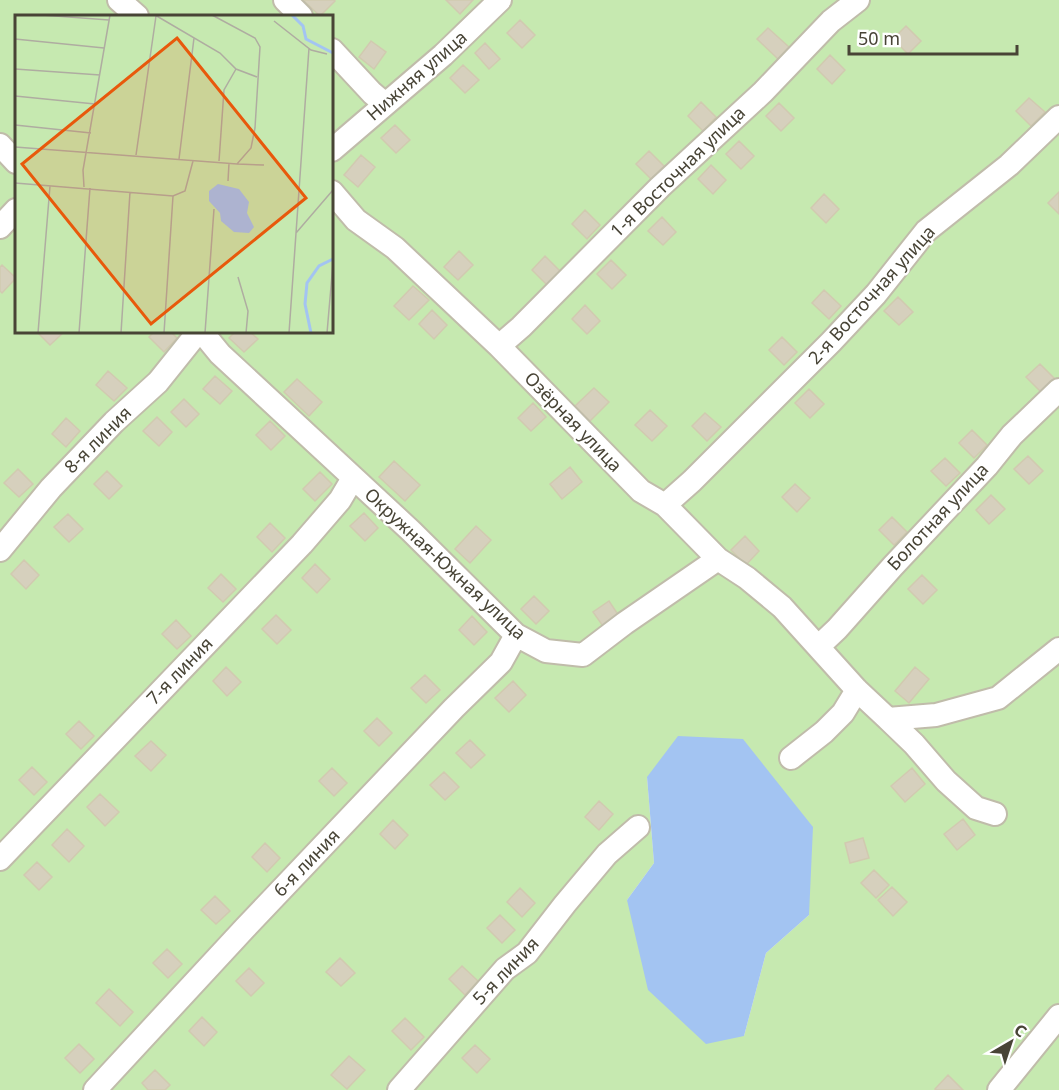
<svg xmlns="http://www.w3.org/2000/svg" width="1059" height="1090" font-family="'Noto Sans',sans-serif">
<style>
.green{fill:#c6e9b0;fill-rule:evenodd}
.water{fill:#a3c4f2}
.building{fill:#d6d0bd;stroke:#d1cab0;stroke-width:1.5}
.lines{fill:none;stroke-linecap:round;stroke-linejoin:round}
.minor-casing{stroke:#c0bcaa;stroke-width:26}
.minor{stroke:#fff;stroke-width:22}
.labels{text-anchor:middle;stroke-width:4.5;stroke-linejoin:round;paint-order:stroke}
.street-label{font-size:18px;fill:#484436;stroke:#fff}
.inset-river{fill:none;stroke:#a3c4f2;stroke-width:3}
.inset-road{fill:none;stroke:#afaca1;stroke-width:1.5}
.view{fill:#e8590c;fill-opacity:0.15;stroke:#e8590c;stroke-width:3}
.inset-edge{fill:none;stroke:#484436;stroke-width:3}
</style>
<rect width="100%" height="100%" fill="#f4f2e8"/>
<path class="green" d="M0,0H1059V1090H0ZM16,16H332V332H16ZM647,777L809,915L766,953L744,1036L627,900L654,863Z"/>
<path class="water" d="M678,736L743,739L813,827L809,915L766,953L744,1036L706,1044L648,990L627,900L654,863L647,777Z"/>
<path class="building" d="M305,0H334L335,1L320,16L304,1Z
M446,0H473L460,14Z
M520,20L535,35L522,48L507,33Z
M906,26L921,41L908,54L893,39Z
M768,28L789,47L778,59L757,39Z
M371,41L386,52L374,69L359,57Z
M485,43L500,59L489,69L475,53Z
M830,55L845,70L832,84L817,69Z
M463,65L479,80L465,93L450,78Z
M1029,98L1045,112L1031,126L1016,111Z
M701,102L716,117L703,131L688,116Z
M779,103L794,118L781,131L766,116Z
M395,125L410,140L396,153L381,138Z
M739,141L754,156L741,169L726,154Z
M649,151L664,166L651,179L636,164Z
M361,155L375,167L358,187L344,175Z
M711,165L726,180L713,194L698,179Z
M1059,192V214L1048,203Z
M824,194L839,209L826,223L811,208Z
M585,210L600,225L587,239L572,224Z
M662,217L676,232L663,245L648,231Z
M459,251L473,265L458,280L444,267Z
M545,256L560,271L547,285L532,270Z
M611,260L626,275L612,289L597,274Z
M2,265L16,278L2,293L0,291V267Z
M413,286L429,300L409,320L394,306Z
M824,290L841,306L829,319L812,303Z
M898,297L913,312L899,325L884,311Z
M585,305L600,321L587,334L572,319Z
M432,310L447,325L434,339L419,324Z
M37,332H64L50,345Z
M154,332H171L177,338L164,352L149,337Z
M235,332H250L258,339L244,352L229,338Z
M782,337L797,352L784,365L769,350Z
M1040,364L1055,379L1041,392L1026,377Z
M108,371L127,388L114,401L96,385Z
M215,376L232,391L220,404L203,389Z
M297,379L322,402L309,416L284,392Z
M594,388L609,402L590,421L575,406Z
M809,389L824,404L810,418L795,403Z
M184,399L199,414L186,427L171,412Z
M533,403L546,417L531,431L518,418Z
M650,410L667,426L652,441L635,425Z
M705,413L721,427L707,441L692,426Z
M157,417L172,432L159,446L143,431Z
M66,418L80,431L66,447L52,434Z
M270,421L285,436L271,450L256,435Z
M972,430L987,445L974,458L959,443Z
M1028,456L1043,471L1029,484L1014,469Z
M945,458L960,473L946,486L931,471Z
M394,461L420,485L405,501L379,477Z
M570,467L582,482L562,499L550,484Z
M18,469L33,484L19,497L4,483Z
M107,471L122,486L109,499L94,484Z
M320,472L332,484L315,501L303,489Z
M795,484L810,498L797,512L782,497Z
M991,495L1005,509L989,524L976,510Z
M364,513L378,528L365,541L350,526Z
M68,514L83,529L69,542L54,527Z
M892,517L907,532L894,545L879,530Z
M270,523L285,538L272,552L257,537Z
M476,526L491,540L470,563L455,549Z
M745,536L759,551L746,565L731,550Z
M24,560L39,575L26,589L11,574Z
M315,564L330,579L317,593L302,578Z
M221,574L236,589L223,602L208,588Z
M922,575L937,590L923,604L908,589Z
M534,596L549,611L536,624L521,609Z
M609,601L621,619L605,629L593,612Z
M276,615L291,630L277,644L262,629Z
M472,616L487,632L474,645L459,630Z
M176,620L191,636L177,649L162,634Z
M226,667L241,682L227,696L213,681Z
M915,667L929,679L909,703L895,691Z
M425,675L440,690L426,703L411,688Z
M513,681L526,695L509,712L495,698Z
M377,718L392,733L379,746L364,731Z
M79,721L94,736L81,749L66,734Z
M470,740L485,755L471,768L456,753Z
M151,741L166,755L151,771L135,756Z
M32,767L47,782L34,795L19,780Z
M332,768L347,783L334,796L319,781Z
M912,768L925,784L905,802L891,786Z
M444,772L459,787L445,800L430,785Z
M100,794L119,812L105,826L87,807Z
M599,801L613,814L599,830L585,817Z
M963,819L975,835L957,850L944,834Z
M393,820L408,835L395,849L380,834Z
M67,829L84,846L69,862L52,845Z
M863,838L869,858L850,863L845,843Z
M265,843L280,858L267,872L252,857Z
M37,862L52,877L39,890L24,875Z
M874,870L889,885L876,898L861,883Z
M892,887L907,902L893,916L878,900Z
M520,888L535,903L522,917L507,902Z
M215,896L230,911L216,924L201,910Z
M500,915L515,930L502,943L487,928Z
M167,949L182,964L168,978L153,963Z
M340,958L355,973L341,986L326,972Z
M462,966L478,981L465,995L449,979Z
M249,968L264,983L251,996L236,981Z
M109,989L133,1012L120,1026L96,1003Z
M202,1017L217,1032L204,1046L189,1031Z
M405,1018L424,1037L411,1050L392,1031Z
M79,1044L94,1059L80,1073L65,1058Z
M475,1045L490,1059L477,1073L462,1058Z
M349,1056L365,1070L347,1089L331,1075Z
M155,1070L170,1085L165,1090H148L142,1083Z
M948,1075L963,1090H936L935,1089Z"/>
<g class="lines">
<g class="minor-casing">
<path id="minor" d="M119,0L137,16
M285,0L301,16
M332,50L372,93L385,104
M0,145L16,162
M332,150L443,55L500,0
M332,192L356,220L395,248L499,346L641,491L665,505L718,559L747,578L782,607L857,690L888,719L936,715L998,698L1059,649
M0,227L16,210
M202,332L220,354L411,531L516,635L546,651L583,655L625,623L718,559
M499,346L521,327L660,187L763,92L831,21L858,0
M665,505L692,481L831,342L876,294L926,231L1009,165L1059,117
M0,550L51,488L114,422L158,382L198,332
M819,646L837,629L893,566L987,466L1012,435L1059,390
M888,719L914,744L946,781L976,808L995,814
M791,758L824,732L843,713L857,690
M0,859L302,544L340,500L353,478
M95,1090L245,928L454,708L501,662L516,635
M399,1090L505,969L527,953L565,904L607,854L638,827
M999,1090L1059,1016"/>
</g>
<use href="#minor" class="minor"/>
</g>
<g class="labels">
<g class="street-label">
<text transform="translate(417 76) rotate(-41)" y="6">Нижняя улица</text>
<text transform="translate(678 172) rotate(-44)" y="6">1-я Восточная улица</text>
<text transform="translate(872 295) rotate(-48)" y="6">2-я Восточная улица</text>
<text transform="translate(573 422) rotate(46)" y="6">Озёрная улица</text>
<text transform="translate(98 440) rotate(-45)" y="6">8-я линия</text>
<text transform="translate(938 517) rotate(-47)" y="6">Болотная улица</text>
<text transform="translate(445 564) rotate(43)" y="6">Окружная-Южная улица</text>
<text transform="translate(180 671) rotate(-46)" y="6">7-я линия</text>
<text transform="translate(307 863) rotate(-46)" y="6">6-я линия</text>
<text transform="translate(506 971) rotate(-46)" y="6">5-я линия</text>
</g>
</g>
<g transform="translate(15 15)">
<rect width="318" height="318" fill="#f4f2e8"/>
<path d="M0,0L318,1V318H0Z" fill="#c6e9b0"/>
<path d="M203,169L224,174L234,187L232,198L239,212L234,218L219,217L206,206L205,198L194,186V176Z" fill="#a3c4f2"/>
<path class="inset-river" d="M277,0L288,11L291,24L318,38M296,318L290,289L292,268L304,251L318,244"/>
<path class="inset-road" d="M27,0L94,5M140,0L205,38L221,54L242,62M259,6L296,35L312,39M0,24L89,33M0,54L85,60M0,81L80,89M0,110L76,118M0,132L222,149L236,133L240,113L245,32L240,23L197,0M121,140L141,1M164,144L179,23M204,146L209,75L221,54M222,149L249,150M213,166L214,148M0,168L158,181L170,176L178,146M69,172L68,155L95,0M281,218L318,175M223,262L233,296L231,318M23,318L35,171M64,318L75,173M106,318L115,177M149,318L158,181M190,318L199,194M274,318L294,33M312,318L318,248"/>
<path class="view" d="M162,23L291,183L136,309L7,149Z"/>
<rect width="318" height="318" class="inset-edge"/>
</g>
<g transform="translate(1011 1042) rotate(39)" stroke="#ffffff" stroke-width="4.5" paint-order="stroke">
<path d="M0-4.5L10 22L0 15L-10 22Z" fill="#484436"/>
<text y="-9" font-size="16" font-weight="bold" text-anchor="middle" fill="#484436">С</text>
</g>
<path d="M849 45v9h168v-9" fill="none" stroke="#484436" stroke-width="3"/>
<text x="858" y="45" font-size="18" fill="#484436" stroke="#ffffff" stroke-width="4.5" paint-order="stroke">50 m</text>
</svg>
